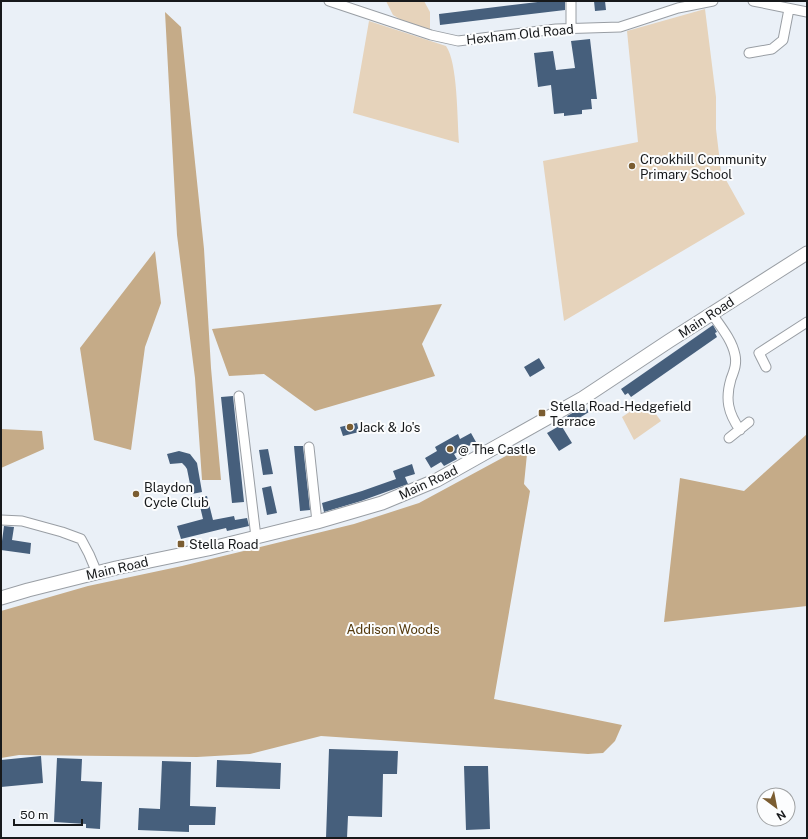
<svg xmlns="http://www.w3.org/2000/svg" width="808" height="839" font-family="'Public Sans',sans-serif">
<style>
.green{fill:#e6d3bb}
.forest{fill:#c5ab88}
.building{fill:#465f7c}
.lines{fill:none;stroke-linecap:round;stroke-linejoin:round}
.street-casing{stroke:#999ea4;stroke-width:11}
.secondary-casing{stroke:#999ea4;stroke-width:15}
.street{stroke:#fff;stroke-width:9}
.secondary{stroke:#fff;stroke-width:13}
.poi-dot{fill:#7b5d31;stroke:#fcfdfe;stroke-width:1.5}
.labels{text-anchor:middle;stroke-width:4;stroke-linejoin:round;paint-order:stroke}
.street-label{font-size:13px;fill:#17191b;stroke:#fcfdfe}
.poi-label{font-size:13px;fill:#17191b;stroke:#fcfdfe;text-anchor:start}
.park-label{font-size:13px;fill:#53380b;stroke:#fcfdfe}
</style>
<rect width="100%" height="100%" fill="#eaf0f7"/>
<path class="green" d="M386,1H424L430,12V33L411,26L393,15Z
M705,9L716,97V129L721,171L745,214L564,321L543,161L638,142L627,31Z
M369,21L446,46C458,63 457,120 459,143L353,113Z
M646,401L661,421L634,440L622,417Z"/>
<path class="forest" d="M165,12L181,27L204,249L211,368L221,480H202L195,378L177,235Z
M155,251L161,303L145,347L131,450L94,440L80,348Z
M442,304L422,344L435,376L315,411L264,374L229,376L212,329Z
M1,429L42,431L44,449L1,468Z
M807,434V606L664,622L680,478L744,491Z
M528,444L524,484L530,491L494,699L622,725L615,741L603,753L588,754L321,736L250,754L197,757L19,755L1,758V611L88,586L182,566L354,524L419,503Z"/>
<path class="building" d="M546,1H565V10L440,25L439,14Z
M594,1H605L606,10L595,11Z
M590,39L597,99H591L592,109L582,110V114L564,116V113L554,114L551,85L538,87L534,53L553,51L556,70L575,68L571,41Z
M713,325L717,332L715,333L717,337L631,397L628,393L625,395L621,389Z
M539,358L545,368L530,377L524,367Z
M233,396L244,502L232,503L221,397Z
M585,406L589,412L571,423L567,416Z
M357,423L359,432L343,436L340,427Z
M561,425L572,443L559,451L547,433Z
M471,433L476,442L454,454L457,459L444,466L441,462L431,468L425,458L437,451L435,447L458,434L460,439Z
M294,446H303L310,510L300,511Z
M268,449L273,474L263,475L259,450Z
M179,451L190,454L197,463L202,492L192,494L187,469L185,466L182,463L170,464L167,454Z
M412,464L415,474L405,477L408,484L361,501L324,512L322,503L362,491L396,479L393,471Z
M271,486L277,513L267,515L262,488Z
M207,496L213,520L234,516L235,520L247,518L249,526L227,531L226,528L181,539L177,526L203,519L198,498Z
M4,526L14,527L12,540L31,543L30,554L1,550V541H2Z
M329,749L398,751L397,774H383L382,817L348,816L347,838H326Z
M41,756L43,783L1,787V760Z
M57,758L82,759L81,781L102,782L100,829L86,828V824L54,822Z
M217,760L281,763L280,789L216,787Z
M162,761L191,762L190,806L216,807L215,825H189V832L138,830L139,808L160,809Z
M464,766H488L490,829L466,830Z"/>
<g class="lines">
<g class="street-casing">
<path id="street" d="M329,1L431,35L458,41L556,29L620,27L678,8L713,1
M753,1L807,12
M571,29V1
M749,53L772,49L783,40L789,9
M712,314C721,327 732,340 735,355C737,364 734,371 731,379C725,399 728,413 740,430
M766,367L759,353L807,322
M239,396L256,537
M729,438L749,422
M309,447L317,522
M1,520L22,521L62,532L81,539L89,554L97,573"/>
</g>
<g class="secondary-casing">
<path id="secondary" d="M1,598L28,590L116,568L208,549L317,522L382,503L437,480L583,398L669,341L807,253"/>
</g>
<use href="#street" class="street"/>
<use href="#secondary" class="secondary"/>
</g>
<g class="poi-dot">
<circle cx="632" cy="166" r="4"/>
<rect x="538" y="409" width="8" height="8" rx="2"/>
<circle cx="350" cy="427" r="4"/>
<circle cx="450" cy="449" r="4"/>
<circle cx="136" cy="494" r="4"/>
<rect x="177" y="540" width="8" height="8" rx="2"/>
</g>
<g class="labels">
<g class="street-label">
<text transform="translate(520 34) rotate(-6)" y="5">Hexham Old Road</text>
<text transform="translate(706 317) rotate(-33)" y="5">Main Road</text>
<text transform="translate(428 482) rotate(-25)" y="5">Main Road</text>
<text transform="translate(117 568) rotate(-13)" y="5">Main Road</text>
</g>
<g class="poi-label">
<text x="640" y="164">Crookhill Community<tspan x="640" dy="15">Primary School</tspan></text>
<text x="550" y="411">Stella Road-Hedgefield<tspan x="550" dy="15">Terrace</tspan></text>
<text x="358" y="432">Jack &amp; Jo's</text>
<text x="458" y="454">@ The Castle</text>
<text x="144" y="492">Blaydon<tspan x="144" dy="15">Cycle Club</tspan></text>
<text x="189" y="549">Stella Road</text>
</g>
<g class="park-label">
<text x="393" y="634">Addison Woods</text>
</g>
</g>
<rect width="808" height="839" fill="none" stroke="#17191b" stroke-width="4"/>
<g transform="translate(776 807) rotate(148)"><circle r="19" fill="#fcfdfe" stroke="#a0a2a3"/>
<path d="M0-3L7 15L0 10L-7 15Z" fill="#7b5d31"/>
<text y="-6" font-size="11" font-weight="bold" text-anchor="middle" fill="#17191b">N</text>
</g>
<path d="M14 819v6h68v-6" fill="none" stroke="#17191b" stroke-width="2"/>
<text x="20" y="819" font-size="12" fill="#17191b" stroke="#fcfdfe" stroke-width="3" paint-order="stroke">50 m</text>
</svg>
